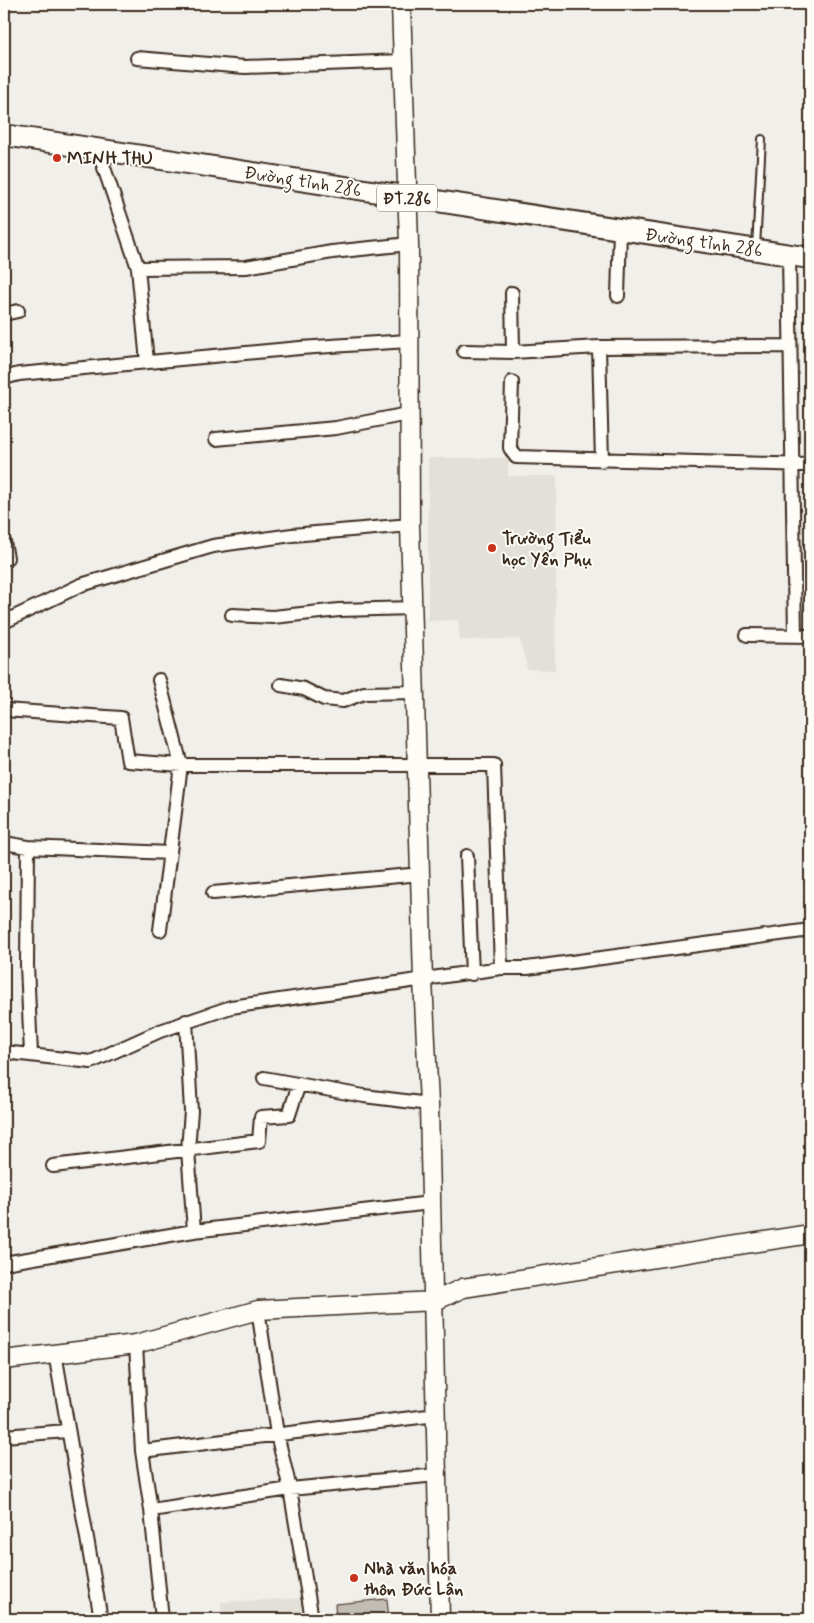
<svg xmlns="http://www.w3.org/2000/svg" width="814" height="1623" font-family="Mynerve,sans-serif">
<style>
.built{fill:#e3e0da}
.building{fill:#c1bcb4;stroke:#3b2a1e}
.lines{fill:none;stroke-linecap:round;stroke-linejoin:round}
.lane-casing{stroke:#3b2a1e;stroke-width:10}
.street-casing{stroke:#3b2a1e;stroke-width:16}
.secondary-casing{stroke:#3b2a1e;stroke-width:21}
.primary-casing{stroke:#3b2a1e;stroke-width:24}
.lane{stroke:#fdfcf7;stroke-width:6}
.street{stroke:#fdfcf7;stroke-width:12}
.secondary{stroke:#fdfcf7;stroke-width:18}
.primary{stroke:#fdfcf7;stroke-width:20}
.poi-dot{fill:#c8321e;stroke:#fdfcf7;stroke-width:2}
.labels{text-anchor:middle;stroke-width:4;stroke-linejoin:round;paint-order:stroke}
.shield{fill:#fdfcf7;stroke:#75695f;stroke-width:1}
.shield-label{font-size:16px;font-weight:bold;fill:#3b2a1e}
.poi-label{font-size:18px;font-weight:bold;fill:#3b2a1e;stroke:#fdfcf7;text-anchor:start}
.street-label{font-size:18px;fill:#3b2a1e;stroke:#fdfcf7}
</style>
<rect width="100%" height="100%" fill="#f1efea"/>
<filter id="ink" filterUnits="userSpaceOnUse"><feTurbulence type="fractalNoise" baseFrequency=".02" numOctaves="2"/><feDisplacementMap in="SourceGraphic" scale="10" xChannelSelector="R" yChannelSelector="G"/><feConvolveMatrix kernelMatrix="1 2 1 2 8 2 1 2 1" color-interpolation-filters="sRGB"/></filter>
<g filter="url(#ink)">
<path class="built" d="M428,458H508V476H557L555,670L527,669L520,639L460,640L458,620L428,621Z
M303,1598L306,1619H222L221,1602Z"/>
<path class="building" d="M387,1599L389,1619H336L335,1604Z"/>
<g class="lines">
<g class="lane-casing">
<path id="lane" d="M756,248L762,139"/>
</g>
<g class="street-casing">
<path id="street" d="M137,58L245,67L403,61
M98,150L138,268L147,362
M789,255L795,636
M138,268L246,267L332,252L409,244
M512,293L513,352
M618,296L620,230
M4,314L18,311
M599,347L602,461
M464,351L513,352L599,347L790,346
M4,378L19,374L300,348L408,341
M512,382L510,448L516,457L810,465
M216,439L336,428L408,414
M4,542L7,558
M232,615L273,617L339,610L414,608
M4,622L81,585L213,546L292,535L410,525
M747,635L810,636
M159,680L181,765L160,930
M281,685L304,689L324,699L343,701L364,693L415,692
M4,710L121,718L128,761L181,765H494L501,968
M4,843L28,847L170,853
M28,847L27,965L31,1054
M467,856L472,974
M213,893L421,874
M186,1021L191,1111L188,1150L194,1231
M4,1052L91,1062L160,1031L231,1007L501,968H527L810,930
M264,1078L364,1096L429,1104
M53,1166L259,1141L261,1117L289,1115L299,1084
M4,1263L194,1231L430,1203
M258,1310L277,1434L290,1489L312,1619
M136,1344L142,1451L151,1510L162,1619
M55,1353L101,1619
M4,1436L67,1431
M142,1451L436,1415
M151,1510L290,1489L437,1475"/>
</g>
<g class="secondary-casing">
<path id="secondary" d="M401,4L409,244L410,525L423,980L429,1104L440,1619
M4,1360L136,1344L258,1310L435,1301L463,1288L810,1234"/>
</g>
<g class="primary-casing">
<path id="primary" d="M4,135L810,258"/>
</g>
<use href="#lane" class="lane"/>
<use href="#street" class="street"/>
<use href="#secondary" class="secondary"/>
<use href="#primary" class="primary"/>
</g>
</g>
<g class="poi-dot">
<circle cx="57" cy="158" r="5"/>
<circle cx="492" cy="548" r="5"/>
<circle cx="354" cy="1578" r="5"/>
</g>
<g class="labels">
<rect class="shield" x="377" y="184.5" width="60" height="27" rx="4"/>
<g class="shield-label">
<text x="407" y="204">ĐT.286</text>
</g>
<g class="poi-label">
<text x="67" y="164">MINH THU</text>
<text x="502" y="544">Trường Tiểu<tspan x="502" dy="21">học Yên Phụ</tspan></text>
<text x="364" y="1574">Nhà văn hóa<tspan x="364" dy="21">thôn Đức Lân</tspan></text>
</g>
<g class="street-label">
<text transform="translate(303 181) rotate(9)" y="6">Đường tỉnh 286</text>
<text transform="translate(704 242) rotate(8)" y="6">Đường tỉnh 286</text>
</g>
</g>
<rect width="814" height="1623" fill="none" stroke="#fdfcf7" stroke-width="20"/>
<rect x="10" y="10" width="794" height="1603" fill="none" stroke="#3b2a1e" stroke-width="2" filter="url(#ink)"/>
</svg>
